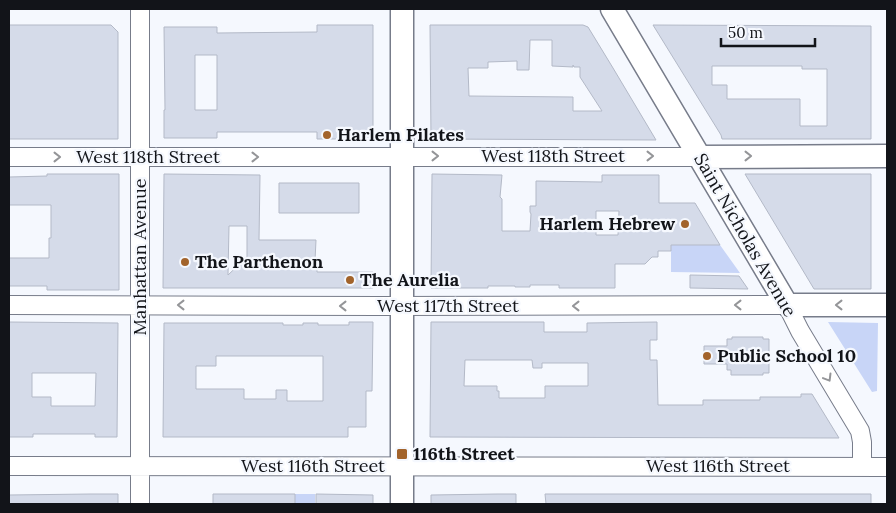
<svg xmlns="http://www.w3.org/2000/svg" width="896" height="513" font-family="Lora,serif">
<style>
.green{fill:#c8d5f7}
.building{fill:#d5dbe9;stroke:#b3b9c7;fill-rule:evenodd}
.lines{fill:none;stroke-linecap:round;stroke-linejoin:round}
.minor-casing{stroke:#777c8a;stroke-width:20}
.major-casing{stroke:#777c8a;stroke-width:25}
.minor{stroke:#fff;stroke-width:18}
.major{stroke:#fff;stroke-width:22}
.oneway{stroke:#949598}
.poi-dot{fill:#a2632b;stroke:#f5f8fe;stroke-width:2}
.labels{text-anchor:middle;stroke-width:4.5;stroke-linejoin:round;paint-order:stroke}
.poi-label{font-size:18px;font-weight:bold;fill:#121419;stroke:#f5f8fe;text-anchor:start}
.street-label{font-size:18px;fill:#121419;stroke:#f5f8fe}
</style>
<rect width="100%" height="100%" fill="#f5f8fe"/>
<path class="green" d="M671,245H720L740,273L671,272Z
M828,322L878,323L877,391L872,392Z
M295,494H315V504H295Z"/>
<path class="building" d="M9,25H111L118,32V139H9Z
M317,25H373V139H317V132H217V138H164V110H165L164,27H217V33L317,32ZM195,55H217V110H195Z
M430,25H583L588,27L613,68L656,140L431,139ZM530,40H552V66L573,67V65L574,67H580V77L602,111H573V97L469,96L468,68H488V62L517,61V70H529Z
M653,25L871,26V139H722L721,135ZM712,66H802V69H827V126H800V99H727V85H712Z
M47,174H119V290H47V286H9V258H49V238H51V205H9V177L47,176Z
M164,174L260,175L259,240H316L315,261L317,262V272H373V288H163ZM229,226H247V257L228,275Z
M432,174L502,175L500,197L502,199V231H530L531,214L530,212V206H536V181L602,182V175H659V203H695L720,245H671V251H658V257H652L645,264H615V288H559V285H530V287H515V286H488V288H431ZM596,211H619L618,235H596Z
M745,174H871V289H814Z
M279,183H359V213H279Z
M690,275L739,276L748,289L690,288Z
M9,322L118,323L117,437H95V434H33V437H9ZM32,373H96L95,406H51V397H32Z
M349,322H373L372,391H366V427H348V437H163L164,323H283V325H303V323H318V325H349ZM216,356H323V401H287V390H276V399H244V389H196V366H216Z
M431,322H544V332H587V323L657,322V340H650V360H657L658,405H703V400H760V397H801V394H812L839,438L430,437ZM465,360H532L533,368H542V363H588V386H545V398H499V391H497V386H464Z
M732,337H763V339H769V373H763V375H731V370H727V364H704V346H727V339H732Z
M90,494H118V504H9V495Z
M213,494H295V504H213Z
M316,494L373,495V504H316Z
M497,494H516V504H431V495Z
M545,494H871V504H546Z"/>
<g class="lines">
<g class="minor-casing">
<path id="minor" d="M9,157H699
M9,305L384,306L787,305L800,331L860,431L862,442V466
M9,466L887,467
M140,504V9"/>
</g>
<g class="major-casing">
<path id="major" d="M612,9L787,305H887
M699,157L887,156
M402,504V9"/>
</g>
<use href="#minor" class="minor"/>
<use href="#major" class="major"/>
</g>
<defs><path id="oneway-chevron" d="M-2-3.5L2.5 0L-2 3.5" fill="none" stroke-width="1.6" stroke-linecap="round" stroke-linejoin="round" transform="scale(1.25)"/></defs>
<g class="oneway">
<use href="#oneway-chevron" transform="translate(435 156)"/>
<use href="#oneway-chevron" transform="translate(650 156)"/>
<use href="#oneway-chevron" transform="translate(748 156)"/>
<use href="#oneway-chevron" transform="translate(57 157)"/>
<use href="#oneway-chevron" transform="translate(255 157)"/>
<use href="#oneway-chevron" transform="translate(181 305) rotate(-180)"/>
<use href="#oneway-chevron" transform="translate(738 305) rotate(180)"/>
<use href="#oneway-chevron" transform="translate(839 305) rotate(-180)"/>
<use href="#oneway-chevron" transform="translate(343 306) rotate(-180)"/>
<use href="#oneway-chevron" transform="translate(576 306) rotate(180)"/>
<use href="#oneway-chevron" transform="translate(828 378) rotate(59)"/>
</g>
<g class="poi-dot">
<circle cx="327" cy="135" r="5"/>
<circle cx="685" cy="224" r="5"/>
<circle cx="185" cy="262" r="5"/>
<circle cx="350" cy="280" r="5"/>
<circle cx="707" cy="356" r="5"/>
<rect x="396" y="448" width="12" height="12" rx="2.5"/>
</g>
<g class="labels">
<g class="poi-label">
<text x="337" y="141">Harlem Pilates</text>
<text x="675" y="230" text-anchor="end">Harlem Hebrew</text>
<text x="195" y="268">The Parthenon</text>
<text x="360" y="286">The Aurelia</text>
<text x="717" y="362">Public School 10</text>
<text x="413" y="460">116th Street</text>
</g>
<g class="street-label">
<text x="553" y="162">West 118th Street</text>
<text x="148" y="163">West 118th Street</text>
<text transform="translate(745 235) rotate(60)" y="6">Saint Nicholas Avenue</text>
<text transform="translate(140 257) rotate(-90)" y="6">Manhattan Avenue</text>
<text x="448" y="312">West 117th Street</text>
<text x="313" y="472">West 116th Street</text>
<text x="718" y="472">West 116th Street</text>
</g>
</g>
<rect width="896" height="513" fill="none" stroke="#121419" stroke-width="20"/>
<path d="M721 38v8h94v-8" fill="none" stroke="#121419" stroke-width="2.5"/>
<text x="728" y="38" font-size="15" fill="#121419" stroke="#f5f8fe" stroke-width="4" paint-order="stroke">50 m</text>
</svg>
